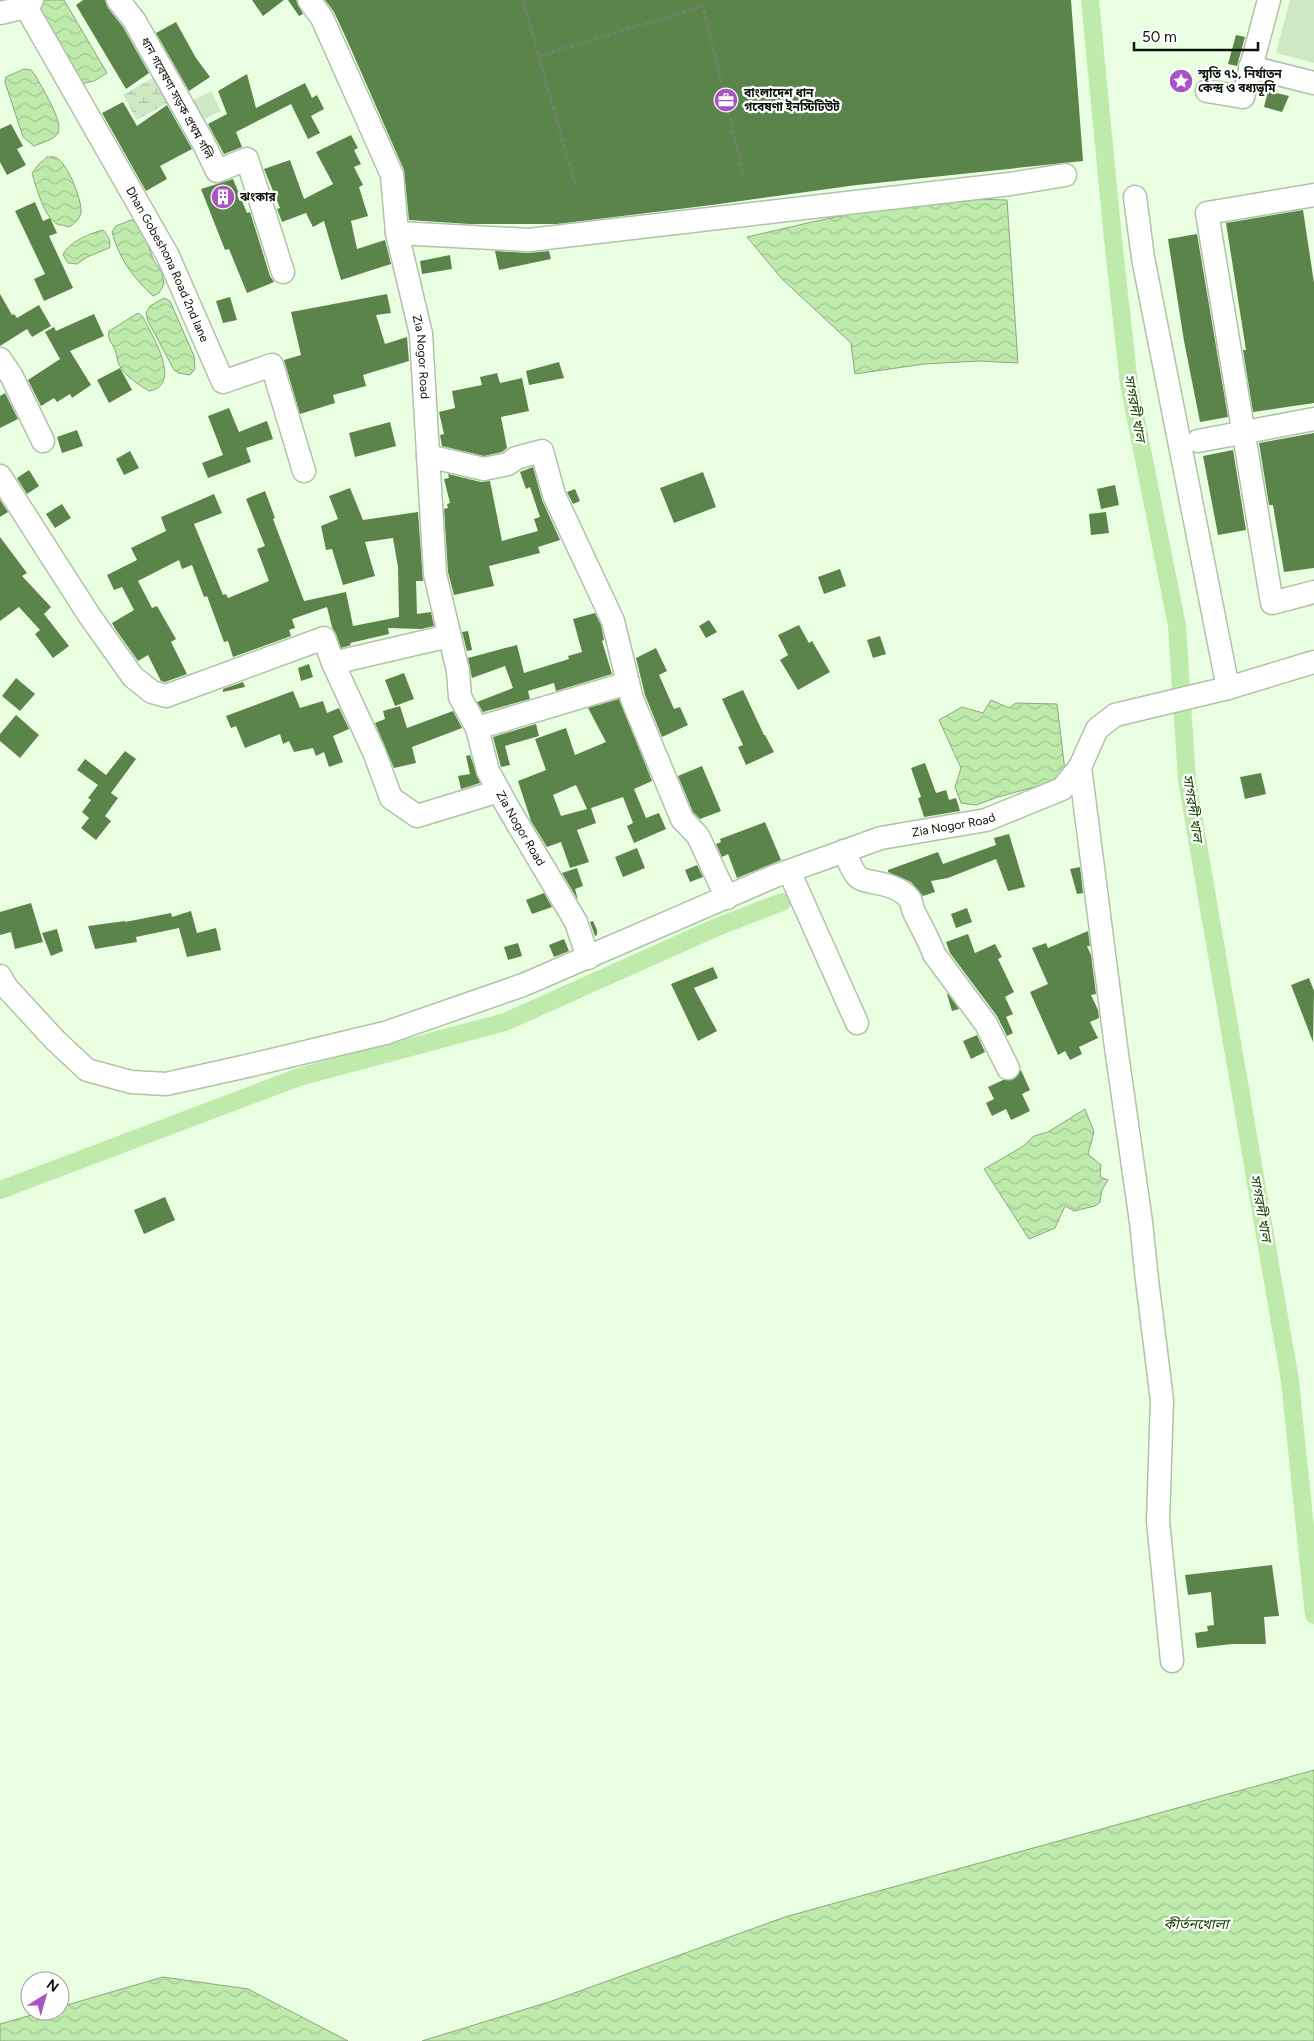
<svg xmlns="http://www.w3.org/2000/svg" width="1314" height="2041" font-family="Figtree,'Noto Sans Bengali',sans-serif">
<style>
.green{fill:#cde8c2}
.wetland{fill:url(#wetland-marsh)}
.water{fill:url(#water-waves);stroke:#88aa7b}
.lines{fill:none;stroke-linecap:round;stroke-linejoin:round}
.canal{stroke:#beebac;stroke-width:18}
.building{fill:#5b844a;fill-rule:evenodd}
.minor-casing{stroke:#afc3a8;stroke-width:25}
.path{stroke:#727f6d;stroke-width:3;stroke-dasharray:4 2.5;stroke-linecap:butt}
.minor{stroke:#fff;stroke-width:22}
.labels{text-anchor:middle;stroke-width:4.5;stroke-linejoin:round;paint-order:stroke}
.poi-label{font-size:12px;font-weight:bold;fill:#0b1209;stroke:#fff;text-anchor:start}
.street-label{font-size:12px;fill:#0b1209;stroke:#fff}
.water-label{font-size:14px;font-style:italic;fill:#1b4403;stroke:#fff}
</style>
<defs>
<pattern id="wetland-marsh" width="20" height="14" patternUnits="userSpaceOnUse" patternTransform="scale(1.25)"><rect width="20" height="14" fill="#cde8c2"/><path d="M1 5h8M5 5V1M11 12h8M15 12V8" fill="none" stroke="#afc6a5"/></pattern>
<pattern id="water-waves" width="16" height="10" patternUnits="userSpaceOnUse" patternTransform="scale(1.25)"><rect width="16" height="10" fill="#beebac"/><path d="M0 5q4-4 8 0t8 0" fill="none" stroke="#a2c893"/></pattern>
</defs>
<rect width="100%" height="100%" fill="#eafee2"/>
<path class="green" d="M1290,0H1314V63L1276,53Z
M211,91L221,111L199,122L188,103Z"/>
<path class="wetland" d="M156,76L171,101L137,120L123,95Z"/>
<path class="water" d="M42,0H64L107,73L94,81L81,84L37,5Z
M24,69L31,70L35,75C41,86 64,122 58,133C54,140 41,143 34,146L23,137L5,82L6,77Z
M47,157C51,157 55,156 58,159C68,165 82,200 81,212C80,219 75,223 69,227C66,226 61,225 57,224C44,217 36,187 32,173L39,164Z
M929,198L1007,200L1018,363L979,361L924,364L855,374L851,343L782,279L747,237L812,222Z
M131,220L140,222L153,259L162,273L164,284L159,293L153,296C134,279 118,257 112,232L116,226Z
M103,230C108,236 112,241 109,248L87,257L77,264L68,263L63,255C68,242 91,233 103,230Z
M164,298L170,301L194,356L195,369L190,375L179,373L174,370L148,321L146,313L150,306Z
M138,313L143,317C151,334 184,385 149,391C138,384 126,377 119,365C117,360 117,354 115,350C112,342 107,340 109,331Z
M991,700L1009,708L1016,703L1057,704L1065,771L1049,783L998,797L976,805L961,803L955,787L961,768L939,720L962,707L983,713Z
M1085,1109L1094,1132L1088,1154L1101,1165L1100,1177L1108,1180L1102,1190L1100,1202L1095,1206L1074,1211L1065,1206L1055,1228L1029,1239L984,1169L1022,1147L1034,1136L1048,1132Z
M1314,1770V2041H422L552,2001L785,1917Z
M163,1977L248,1989L348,2041H0V2024L45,2011H60V2007Z"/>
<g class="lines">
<path class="canal" d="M1090,0L1113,239L1129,384L1177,626L1187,780L1290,1381L1314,1615
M0,1190L299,1077L505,1022L717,927L782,902"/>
</g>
<path class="building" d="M83,0H105L108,8L123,27L149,73L126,89L76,5Z
M252,0H284L263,16Z
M288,0H296L303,14L299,16Z
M325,0H1071L1083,161L857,185L712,205L557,224H469L409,220L404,170L347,40L334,12Z
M176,22L196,58L210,77L189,91L156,33Z
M1236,35L1245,37L1237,66L1228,64Z
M247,74L256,108L305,83L312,98L317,95L324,109L311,116L320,133L308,139L291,104L236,132L242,147L224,154L208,124L227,114L218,91Z
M1268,91L1289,96L1282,112L1264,107Z
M123,102L137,126L167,105L192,149L160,166L167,179L146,191L102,113Z
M11,124L23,146L17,149L26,165L7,175L0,162V129Z
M351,135L358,148L354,150L361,164L354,167L363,185L359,187L368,216L351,221L357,249L385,240L391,264L341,280L324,221L313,227L306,213L282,222L277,209L280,208L264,169L290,160L304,199L333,184L316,152Z
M233,179L247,213L250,212L270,276L274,282L247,293L229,249L225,250L201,189Z
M35,202L43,221L50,218L57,233L49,236L73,288L44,301L34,279L45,274L15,211Z
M1303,210L1314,283V403L1253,412L1243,350H1246L1226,223Z
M1197,234L1228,417L1200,422L1184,341L1168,239Z
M495,251L528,253L549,251L551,259L499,270Z
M450,255L452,269L422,274L420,261Z
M0,294L12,315L14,314L17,318L39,305L51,326L32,337L27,329L0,346Z
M387,294L391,313L376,315L385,344L407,337L409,361L363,375L366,386L333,395L335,403L300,414L284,360L301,355L291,312Z
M230,297L237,320L223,323L216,301Z
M94,314L104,336L70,351L91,385L72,398L70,394L57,402L54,398L41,406L28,380L60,359L45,332L54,327L56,331Z
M559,362L564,378L529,385L526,371Z
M120,368L132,390L109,403L97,380Z
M497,373L500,383L522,378L529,411L501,417L507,448L502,452L484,456L442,446L440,435L444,434L439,412L455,408L452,391L482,385L480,377Z
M5,393L18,419L0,428V396Z
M229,408L239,432L267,421L273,439L246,448L251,462L208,478L202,463L223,455L208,416Z
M390,422L396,446L355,457L349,433Z
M77,430L83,446L62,453L57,437Z
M1314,433V568L1284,572L1273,505H1269L1259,443Z
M1233,450L1246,530L1218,535L1203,456Z
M130,451L139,468L124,475L116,459Z
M533,467L542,500L560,540L538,547L540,553L489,566L494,586L454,595L448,572L444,509L448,508L447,504L450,503L444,479L449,478L448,474L481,482L490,481L502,541L538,531L534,519L540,517L530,487L526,489L520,472Z
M29,470L39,486L27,494L17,478Z
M703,472L716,507L674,523L660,488Z
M1115,485L1119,505L1101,509L1097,489Z
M350,488L363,520L418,512L423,581H416L417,614L431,612L434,626L421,629L388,628L389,634L350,643L351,645L341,648L336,634L332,627L327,607L292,619L295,628L289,630L291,636L233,657L228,641L224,642L207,596L204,597L192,565L182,569L179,560L138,581L152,608L157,606L176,639L171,642L187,674L165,682L161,681L148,655L138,661L116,630L112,623L134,610L122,587L114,590L107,575L137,560L131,548L166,531L161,517L214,494L222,513L194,524L223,595L226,594L228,598L269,581L257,549L265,546L246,499L265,491L275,518L273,519L304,601L346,592L353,626L399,617L398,567L393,538L365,542L375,576L343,585L332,549L326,550L321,526L338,519L329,496Z
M575,489L580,501L573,504L567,492Z
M0,500L8,512L0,517Z
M62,504L71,518L55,528L46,514Z
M1106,512L1109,533L1091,535L1089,514Z
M0,537L27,573L22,576L51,607L44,614L69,646L53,658L35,634L40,630L19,607L0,621Z
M840,569L846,586L824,594L818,577Z
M595,613L601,625L604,640L602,641L612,674L556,691L554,683L528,691L530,699L483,712L477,702L513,688L505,666L472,678L468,658L517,645L524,673L569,659L568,656L582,652L573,619Z
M709,620L717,632L706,638L699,626Z
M799,625L809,643L812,641L830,672L798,690L780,660L788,655L778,635Z
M468,631L472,650L467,651L462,632Z
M880,636L886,654L873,658L867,640Z
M656,648L667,671L659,675L674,709L680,707L688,725L662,737L645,695L636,658Z
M309,664L313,677L301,681L298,668Z
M404,673L414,699L395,706L385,680Z
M16,678L35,694L20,711L2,696Z
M243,682L245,687L223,692V689Z
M743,690L764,735H765L774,752L746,765L738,747L743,745L722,699Z
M293,691L300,708L323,701L327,713L339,708L349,729L333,736L343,762L329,767L324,752L316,756L313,748L294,752L289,741L283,744L280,734L245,748L236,726L231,728L226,716Z
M619,699L652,781L634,789L646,818L659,813L666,829L634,843L627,826L633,823L623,797L591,808L596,823L577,830L589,862L570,868L561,842L547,847L531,821L518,781L546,770L535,739L566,728L575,755L606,742L588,708ZM576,785L587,809L561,816L553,795Z
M400,706L407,728L453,711L462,728L412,747L416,763L394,768L375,723L385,719L383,711Z
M16,715L39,735L20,758L0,741V734Z
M536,724L539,736L505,746L510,765L501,767L493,737Z
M125,751L136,759L111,793L118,798L105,816L111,821L96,840L81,828L89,818L82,812L91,800L88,798L98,785L77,770L85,759L106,775Z
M470,755L480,783L461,789L458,776L470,774L466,756Z
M925,763L936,793L946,790L949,800L956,798L960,811L924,817L918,798L921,797L911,768Z
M702,766L721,811L700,819L693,812L678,776Z
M1261,773L1266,794L1245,799L1240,777Z
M765,822L781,860L737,878L728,854L722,857L716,844L721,842L720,839Z
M1009,834L1025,887L1008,891L996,859L948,878L931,881L935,892L923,896L911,882L888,872V870L938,852L943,864L996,845L994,838Z
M637,848L645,868L623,877L615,857Z
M697,865L703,877L690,882L685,870Z
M1080,867L1083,893L1077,894L1070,869Z
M577,868L583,886L575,889L578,900L562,873Z
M544,893L552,907L532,914L526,900Z
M31,903L43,942L15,949L11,932L0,935V912Z
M967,908L972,922L956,928L951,914Z
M191,911L197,933L216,928L221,950L187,957L179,928L136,937L137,942L95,949L88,926L125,921V922L171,913L172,917Z
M593,921L597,930V935L595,936L590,922Z
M57,929L63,951L51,956L42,933Z
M1088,931L1090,946H1087L1091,955L1096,994L1091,995L1098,1010L1099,1018L1090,1022L1098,1038L1079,1047L1082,1054L1070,1060L1065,1051L1058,1055L1030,992L1048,984L1032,948L1046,943L1048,948Z
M968,934L975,953L995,944L1002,957L998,959L1014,992L1005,997L1013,1014L1006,1017L1013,1033L1007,1036L997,1016L950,953L946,942Z
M564,939L569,951L554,957L549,945Z
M518,943L522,956L508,960L504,947Z
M713,967L718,978L694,988L717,1031L698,1041L671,984Z
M1309,978L1314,991L1313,1042L1291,985Z
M947,994H948L959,1009L952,1011Z
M977,1035L985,1052L971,1059L963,1041Z
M1021,1070L1030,1090L1022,1094L1030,1111L1011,1120L1006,1109L992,1116L986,1103L994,1099L988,1087L1003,1080L1014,1079Z
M165,1197L175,1220L144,1234L134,1210Z
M1272,1565L1279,1616L1264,1617L1266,1644H1232L1197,1648L1195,1633L1208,1631L1207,1626L1214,1625L1211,1592L1188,1595L1185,1575Z"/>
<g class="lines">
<g class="minor-casing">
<g id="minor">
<path d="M118,0L134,20L203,142L217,171L247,159L283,272"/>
<path id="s1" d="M309,0L322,18L392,175L397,233L421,334L435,574L458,671L460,697L477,728L488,771L510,811L576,922L588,958"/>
<path id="s2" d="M26,7L168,256L223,382L272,365L304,471"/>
<path d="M0,13L26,7L32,0"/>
<path d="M1250,67L1314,83"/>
<path d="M1207,91L1243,97L1269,0"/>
<path d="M1314,195L1207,213L1272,603L1314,592"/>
<path d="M1135,197L1143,258L1228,688"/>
<path d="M397,233L529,240L1010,184L1065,175"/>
<path d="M0,359L11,375L43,441"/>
<path d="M1198,441L1314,419"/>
<path d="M428,456L484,469L508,464L516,458L542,451L554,495L613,621L632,699L682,819L698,836L727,898"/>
<path d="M0,476L89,615L133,677L152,692L166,696L324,638L333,663L374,752L391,798L417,816L499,791"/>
<path d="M333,663L449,636"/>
<path d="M477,728L628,683"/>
<path d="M1080,767L1116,1047L1141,1222L1147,1280L1162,1400L1158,1521L1172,1661"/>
<path d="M844,851C848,859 851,869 857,876C865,885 893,880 909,898C912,902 912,908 914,912C921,927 929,939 934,954L986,1024L1008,1068"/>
<path d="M789,871L857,1023"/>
<path id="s3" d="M0,976L7,988L55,1040L87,1070L131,1082L166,1084L247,1066L385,1033L523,985L775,876L881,838L986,820L1062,789L1080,767L1097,729L1115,715L1228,688L1314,662"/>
</g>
</g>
<path class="path" d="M523,0L576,188
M539,56L703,6L744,177"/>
<use href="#minor" class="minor"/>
</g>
<defs>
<g id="sight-disc" transform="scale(1.25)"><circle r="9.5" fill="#a854c3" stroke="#fff"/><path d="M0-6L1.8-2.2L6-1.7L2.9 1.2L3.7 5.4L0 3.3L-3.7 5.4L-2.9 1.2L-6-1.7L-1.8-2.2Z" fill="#fff"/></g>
<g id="office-disc" transform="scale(1.25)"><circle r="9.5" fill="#a854c3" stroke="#fff"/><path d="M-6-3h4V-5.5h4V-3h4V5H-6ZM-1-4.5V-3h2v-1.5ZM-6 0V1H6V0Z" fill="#fff"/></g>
<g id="building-disc" transform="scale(1.25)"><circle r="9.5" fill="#a854c3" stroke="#fff"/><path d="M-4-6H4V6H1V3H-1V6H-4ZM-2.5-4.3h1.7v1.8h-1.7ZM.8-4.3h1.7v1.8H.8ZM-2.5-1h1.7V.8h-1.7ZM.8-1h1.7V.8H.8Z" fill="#fff"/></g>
</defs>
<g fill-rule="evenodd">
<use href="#sight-disc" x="1181" y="81"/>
<use href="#office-disc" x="726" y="100"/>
<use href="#building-disc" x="223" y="197"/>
</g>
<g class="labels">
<g class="poi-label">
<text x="1198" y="78">স্মৃতি ৭১, নির্যাতন<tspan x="1198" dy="14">কেন্দ্র ও বধ্যভূমি</tspan></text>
<text x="744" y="97">বাংলাদেশ ধান<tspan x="744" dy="14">গবেষণা ইনস্টিটিউট</tspan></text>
<text x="240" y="201">ঝংকার</text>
</g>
<g class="street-label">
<text transform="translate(177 98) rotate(61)" y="4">ধান গবেষণা সড়ক প্রথম গলি</text>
<text dy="4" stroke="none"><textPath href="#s2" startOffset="294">Dhan Gobeshona Road 2nd lane</textPath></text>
<text dy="4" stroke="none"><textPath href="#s1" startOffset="379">Zia Nogor Road</textPath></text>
<text dy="4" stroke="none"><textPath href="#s3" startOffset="1041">Zia Nogor Road</textPath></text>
<text dy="4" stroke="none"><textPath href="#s1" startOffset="868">Zia Nogor Road</textPath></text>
</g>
<g class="water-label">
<text transform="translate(1135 408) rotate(80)" y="5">সাগরদী খাল</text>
<text transform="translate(1193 808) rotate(81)" y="5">সাগরদী খাল</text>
<text transform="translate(1261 1208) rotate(80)" y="5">সাগরদী খাল</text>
<text x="1196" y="1929">কীর্তনখোলা</text>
</g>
</g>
<g transform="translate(45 1996) rotate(37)"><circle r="24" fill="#ffffff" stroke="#9da09d"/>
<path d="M0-4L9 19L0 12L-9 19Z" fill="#a854c3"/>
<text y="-8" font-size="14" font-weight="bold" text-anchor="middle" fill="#0b1209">N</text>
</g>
<path d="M1134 42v8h124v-8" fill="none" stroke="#0b1209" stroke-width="2.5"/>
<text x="1142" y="42" font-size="15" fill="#0b1209" stroke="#ffffff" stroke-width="4" paint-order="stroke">50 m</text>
</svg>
